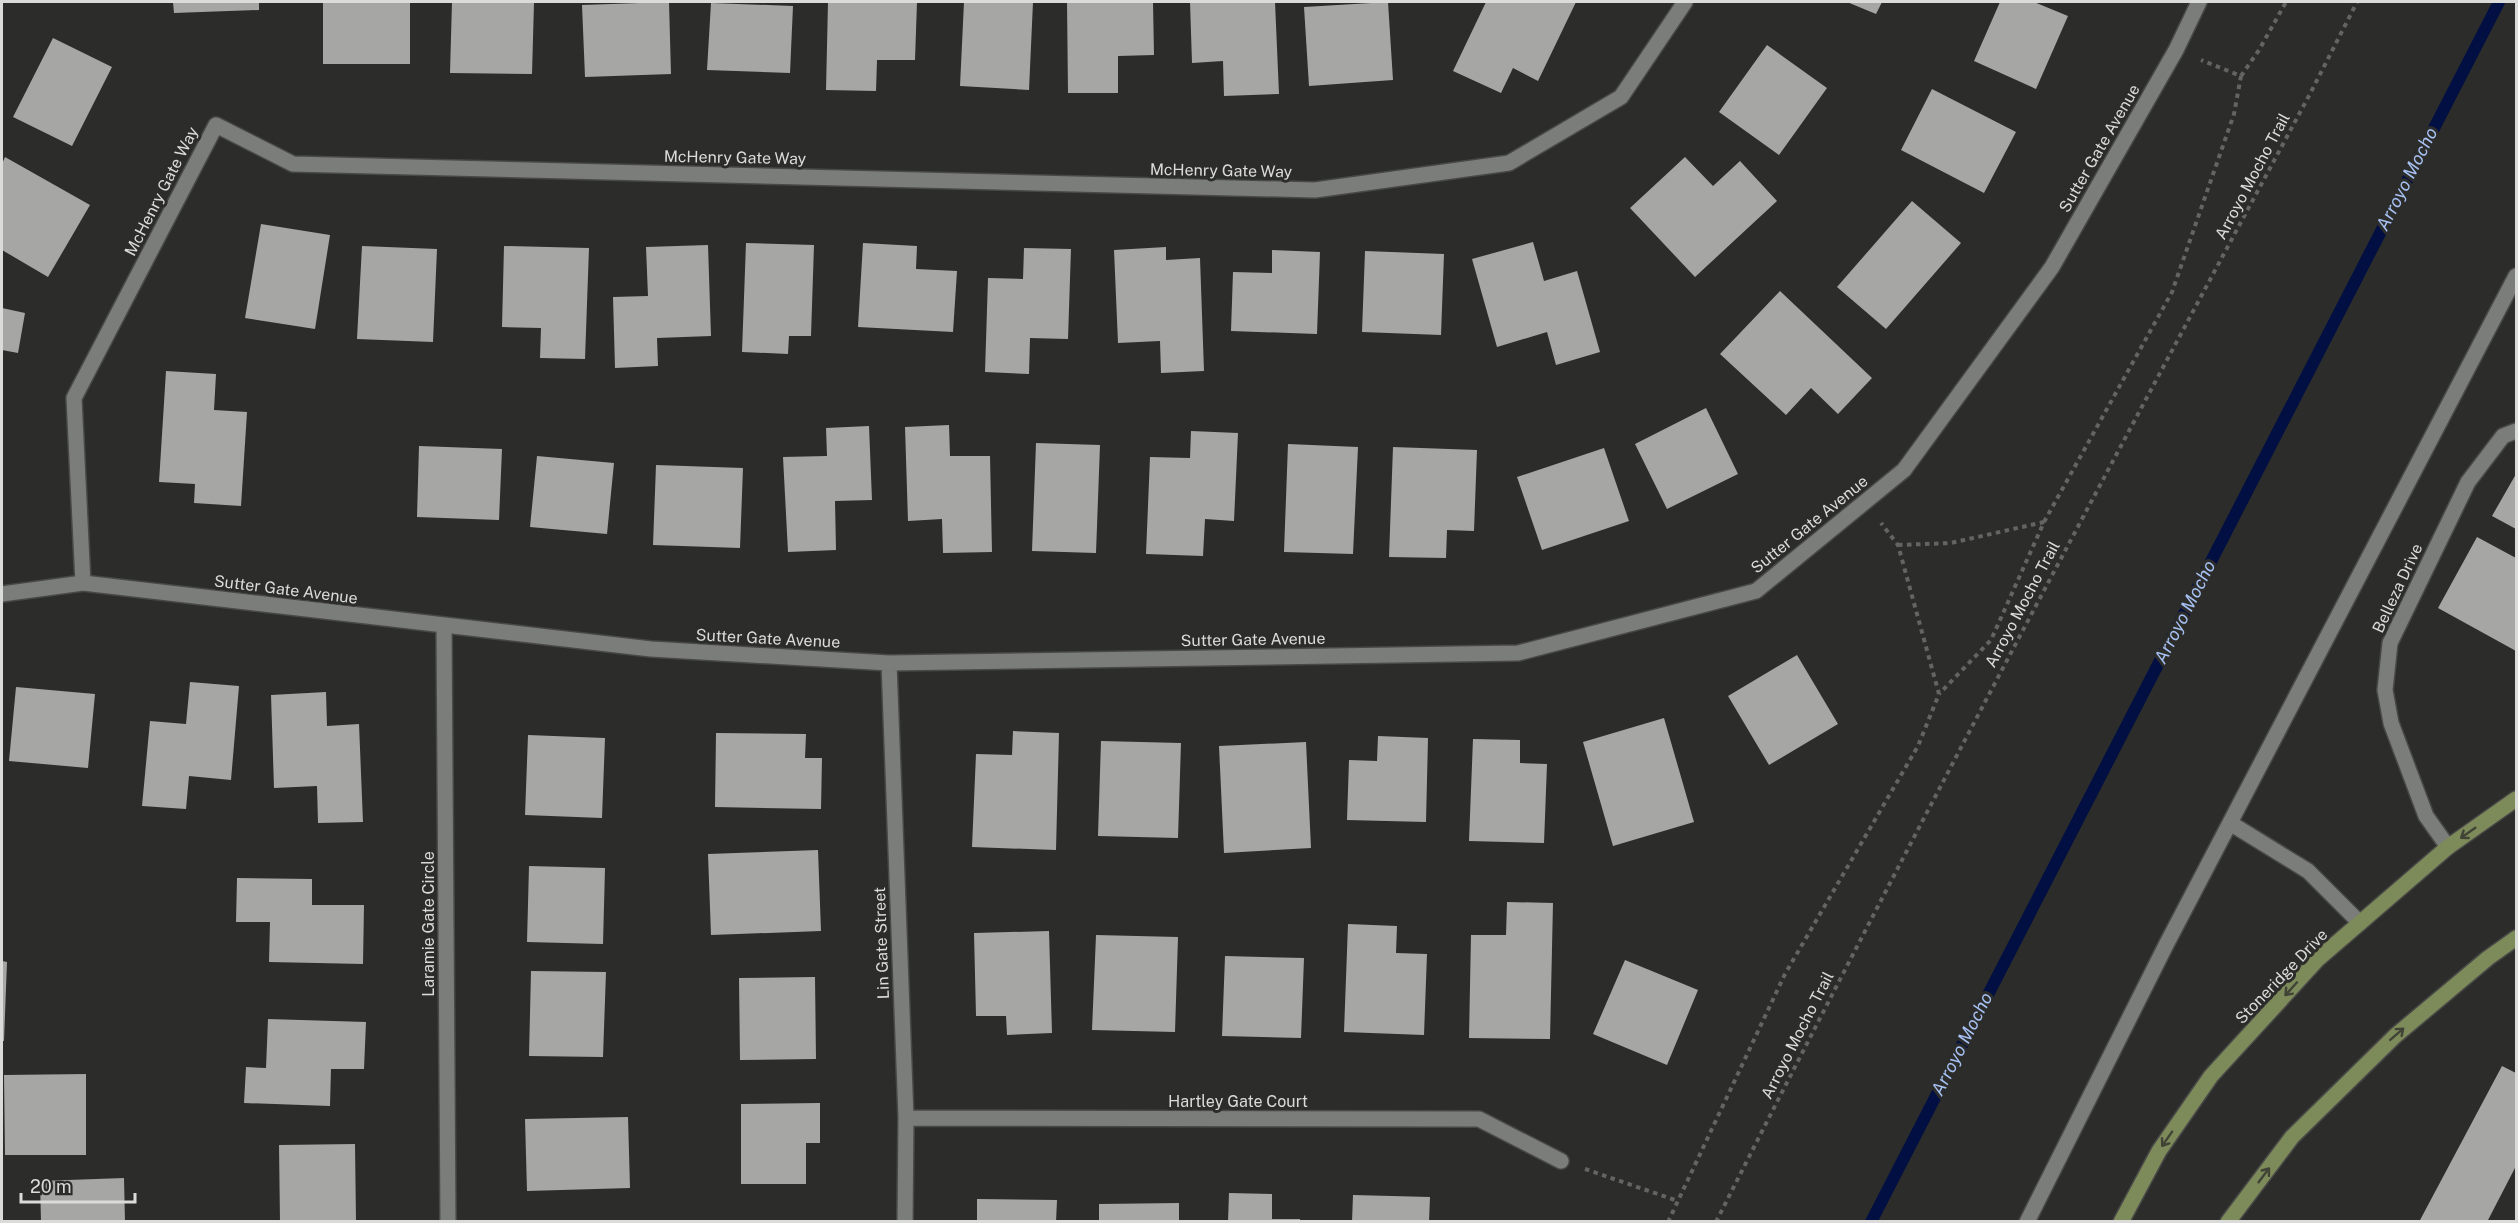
<svg xmlns="http://www.w3.org/2000/svg" width="2518" height="1223" font-family="'Public Sans',sans-serif">
<style>
.lines{fill:none;stroke-linecap:round;stroke-linejoin:round}
.stream{stroke:#010f42;stroke-width:12}
.building{fill:#a6a7a4}
.lane-casing{stroke:#484947;stroke-width:18}
.street-casing{stroke:#484947;stroke-width:18}
.secondary-casing{stroke:#484947;stroke-width:18}
.path{stroke:#646563;stroke-width:4;stroke-dasharray:4.5 4.5;stroke-linecap:butt}
.lane{stroke:#7b7d7a;stroke-width:15}
.street{stroke:#7b7d7a;stroke-width:15}
.secondary{stroke:#7d8a59;stroke-width:15}
.oneway{stroke:#404436}
.labels{text-anchor:middle;stroke-width:6;stroke-linejoin:round;paint-order:stroke}
.street-label{font-size:16px;fill:#dbdcda;stroke:#2c2d2b}
.water-label{font-size:18px;font-style:italic;fill:#a7c1f3;stroke:#2c2d2b}
</style>
<rect width="100%" height="100%" fill="#2c2d2b"/>
<g class="lines">
<path class="stream" d="M1871,1222L2499,2"/>
</g>
<path class="building" d="M173,2H259V10L174,13Z
M323,2H410V64H323Z
M452,2L534,3L532,74L450,73Z
M669,2L671,74L585,77L582,5Z
M828,2H917L915,60H877L876,91L826,90Z
M964,2H1033L1029,90L960,86Z
M1067,2H1153L1154,55L1118,56V93H1068Z
M1190,2H1275L1279,94L1224,96L1223,61L1192,63Z
M1388,2L1393,80L1309,86L1304,7Z
M1486,2H1576L1538,81L1513,68L1501,93L1453,71Z
M1847,2H1882L1876,14Z
M2000,2H2034L2068,16L2036,89L1974,61Z
M711,3L793,6L790,73L707,70Z
M53,38L112,67L72,146L13,117Z
M1767,45L1827,88L1779,155L1719,112Z
M1932,89L2016,132L1984,193L1901,150Z
M5,157L90,205L48,277L2,250V164Z
M1685,157L1713,186L1740,161L1777,201L1695,277L1630,208Z
M1912,201L1961,243L1886,329L1837,287Z
M261,224L330,235L315,329L245,318Z
M1533,242L1544,281L1577,271L1600,352L1556,365L1547,332L1497,347L1472,259Z
M746,243L814,245L811,336H789L788,354L742,352Z
M863,243L917,246L916,269L957,271L953,332L858,327Z
M708,245L711,336L657,338L658,366L615,368L613,297L648,296L646,247Z
M362,246L437,249L433,342L357,339Z
M504,246L589,248L585,359L540,358L541,328L502,327Z
M1166,247V260L1200,258L1204,371L1161,373L1160,341L1118,343L1114,250Z
M1024,248L1071,249L1068,339L1030,338L1029,374L985,372L988,278L1023,279Z
M1272,250L1320,252L1317,334L1231,331L1233,272L1272,273Z
M1365,251L1444,254L1441,335L1362,332Z
M1780,291L1872,378L1838,414L1811,388L1786,415L1720,354Z
M2,308L25,313L18,353L2,350Z
M166,371L216,374L214,410L247,412L241,506L194,503L195,484L159,482Z
M1706,408L1738,474L1667,509L1635,444Z
M949,425L950,456H990L992,552L943,553L942,519L908,521L905,427Z
M869,426L872,500L835,501L836,550L788,552L783,457L827,456L826,428Z
M1191,431L1238,433L1234,521L1205,519L1203,556L1146,554L1150,457L1190,458Z
M1036,443L1100,445L1096,553L1032,551Z
M1288,444L1358,447L1353,554L1284,552Z
M419,446L502,449L499,520L417,517Z
M1393,447L1477,450L1474,531L1447,530L1446,558L1389,557Z
M1604,448L1629,521L1542,550L1517,477Z
M537,456L614,463L607,534L530,527Z
M656,465L743,468L740,548L653,545Z
M2516,474V529L2492,516Z
M2477,537L2516,558V651L2438,608Z
M1797,655L1838,724L1769,765L1728,696Z
M190,682L239,686L231,780L189,776L186,809L142,806L150,721L186,724Z
M16,687L95,694L88,768L9,761Z
M326,692L327,726L359,724L363,822L318,823L317,786L274,788L271,695Z
M1664,718L1694,822L1613,846L1583,742Z
M1013,731L1059,733L1056,850L972,847L976,754L1012,755Z
M716,733L806,734L805,758H822L821,809L715,807Z
M528,735L605,738L602,818L525,815Z
M1378,736L1428,738L1426,822L1347,820L1349,760L1377,761Z
M1473,739L1520,740V763L1547,764L1544,843L1469,841Z
M1101,741L1181,743L1178,838L1098,836Z
M1306,742L1311,848L1224,853L1219,746Z
M818,850L821,931L711,935L708,854Z
M529,866L605,868L603,944L527,942Z
M237,878L312,879V905H364L363,964L269,962L270,922H236Z
M1507,902L1553,903L1550,1039L1469,1038L1471,935H1506Z
M1348,924L1397,926L1396,953L1427,954L1424,1035L1344,1032Z
M1049,931L1052,1033L1007,1035L1006,1016H976L974,933Z
M1096,935L1178,937L1175,1032L1092,1030Z
M1225,956L1304,958L1301,1038L1222,1036Z
M1625,960L1698,990L1667,1065L1593,1034Z
M2,961L7,962L4,1041H2Z
M531,971L606,972L603,1057L529,1056Z
M815,977L816,1059L740,1060L739,978Z
M268,1019L366,1022L364,1069H331L330,1106L244,1103L246,1067L266,1068Z
M2502,1066L2516,1073V1166L2487,1222H2419Z
M86,1074V1155H5L4,1075Z
M820,1103V1143H806V1184H741V1104Z
M628,1117L630,1188L527,1191L525,1119Z
M355,1144L356,1222H280L279,1145Z
M124,1178L125,1222H41L40,1181Z
M1229,1193L1272,1194V1219H1300V1222H1228Z
M1353,1195L1430,1197L1429,1222H1352Z
M977,1199L1057,1200L1056,1222H977Z
M1179,1203V1222H1099V1204Z"/>
<g class="lines">
<g class="lane-casing">
<path id="lane" d="M2230,823L2308,871L2360,923
M2027,1222L2166,945L2516,276"/>
</g>
<g class="street-casing">
<path id="street" d="M83,583L74,398L216,125L293,164L1315,190L1509,163L1621,97L1685,2
M2,594L83,583L651,649L889,663L1518,653L1756,591L1904,470L2052,267L2176,50L2199,2
M444,626L448,1222
M889,663L906,1118L905,1222
M2448,847L2426,816L2391,723L2385,690L2390,643L2468,482L2503,436L2516,431
M906,1118L1479,1119L1561,1161"/>
</g>
<g class="secondary-casing">
<path id="secondary" d="M2121,1222L2159,1151L2211,1076L2318,959L2448,847L2516,799
M2228,1222L2292,1137L2395,1036L2488,958L2516,938"/>
</g>
<path class="path" d="M2241,76L2259,50L2286,2
M2044,522L2172,292L2234,114L2241,76L2201,60
M1898,545L1951,543L2044,522L1991,640L1939,694
M1585,1169L1678,1201
M1668,1222L1785,974L1918,746L1939,694L1898,545L1881,523
M1716,1222C1908,842 2109,467 2311,92L2357,2"/>
<use href="#lane" class="lane"/>
<use href="#street" class="street"/>
<use href="#secondary" class="secondary"/>
</g>
<defs><path id="oneway-shaft" d="M-6 0H5M1.5-3L5.5 0L1.5 3" fill="none" stroke-width="1.6" stroke-linecap="round" stroke-linejoin="round" transform="scale(1.5)"/></defs>
<g class="oneway">
<use href="#oneway-shaft" transform="translate(2468 833) rotate(145)"/>
<use href="#oneway-shaft" transform="translate(2291 989) rotate(132)"/>
<use href="#oneway-shaft" transform="translate(2397 1034) rotate(-41)"/>
<use href="#oneway-shaft" transform="translate(2167 1139) rotate(125)"/>
<use href="#oneway-shaft" transform="translate(2264 1175) rotate(-53)"/>
</g>
<g class="labels">
<g class="street-label">
<text transform="translate(2099 148) rotate(-60)" y="6">Sutter Gate Avenue</text>
<text transform="translate(735 157) rotate(1)" y="6">McHenry Gate Way</text>
<text transform="translate(1221 170) rotate(1)" y="6">McHenry Gate Way</text>
<text transform="translate(2252 176) rotate(-62)" y="6">Arroyo Mocho Trail</text>
<text transform="translate(161 191) rotate(-63)" y="6">McHenry Gate Way</text>
<text transform="translate(1809 524) rotate(-39)" y="6">Sutter Gate Avenue</text>
<text transform="translate(2397 588) rotate(-65)" y="6">Belleza Drive</text>
<text transform="translate(286 589) rotate(7)" y="6">Sutter Gate Avenue</text>
<text transform="translate(2022 604) rotate(-62)" y="6">Arroyo Mocho Trail</text>
<text transform="translate(768 638) rotate(3)" y="6">Sutter Gate Avenue</text>
<text transform="translate(1253 639) rotate(-1)" y="6">Sutter Gate Avenue</text>
<text transform="translate(428 924) rotate(-90)" y="6">Laramie Gate Circle</text>
<text transform="translate(881 943) rotate(-92)" y="6">Lin Gate Street</text>
<text transform="translate(2281 976) rotate(-46)" y="6">Stoneridge Drive</text>
<text transform="translate(1797 1035) rotate(-63)" y="6">Arroyo Mocho Trail</text>
<text x="1238" y="1107">Hartley Gate Court</text>
</g>
<g class="water-label">
<text transform="translate(2407 179) rotate(-63)" y="6">Arroyo Mocho</text>
<text transform="translate(2185 612) rotate(-63)" y="6">Arroyo Mocho</text>
<text transform="translate(1962 1044) rotate(-63)" y="6">Arroyo Mocho</text>
</g>
</g>
<rect width="2518" height="1223" fill="none" stroke="#dbdcda" stroke-width="6"/>
<path d="M21 1193v9h114v-9" fill="none" stroke="#dbdcda" stroke-width="3"/>
<text x="30" y="1193" font-size="18" fill="#dbdcda" stroke="#2c2d2b" stroke-width="4.5" paint-order="stroke">20 m</text>
</svg>
